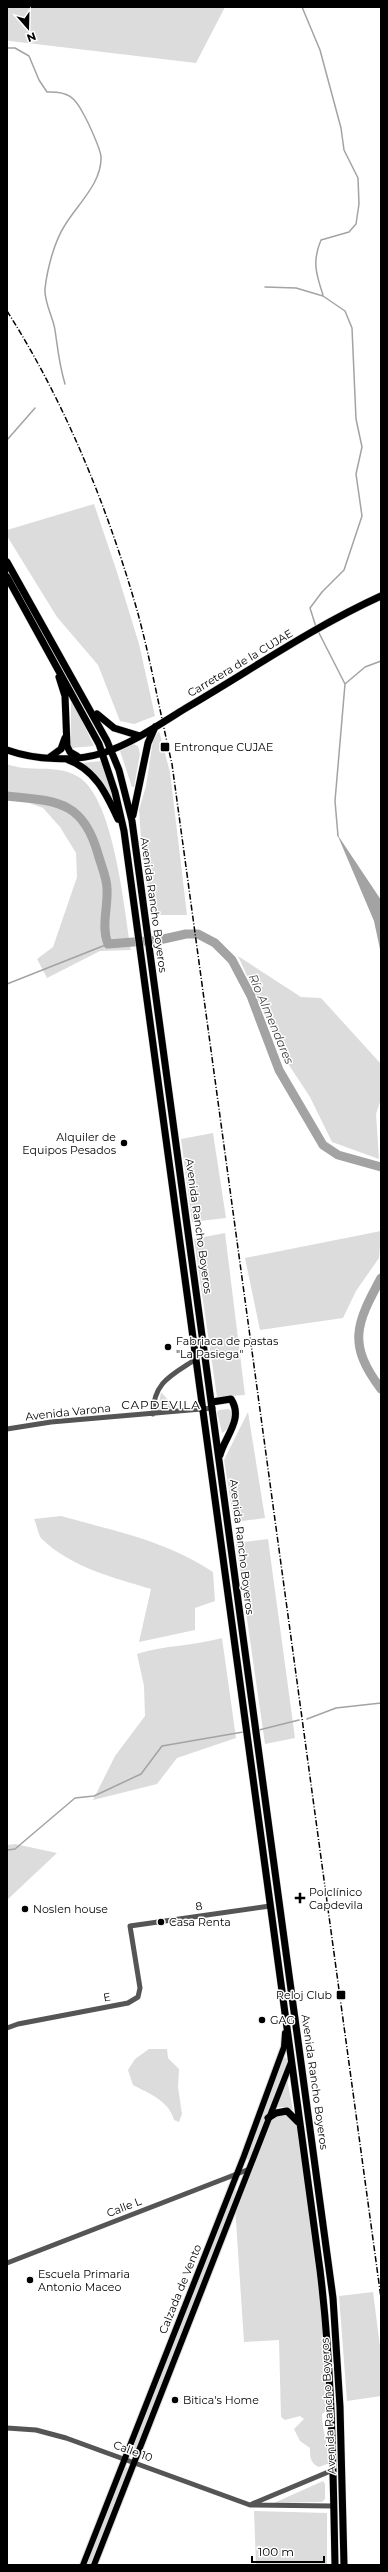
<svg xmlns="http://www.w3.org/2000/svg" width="388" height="2572" font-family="Montserrat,sans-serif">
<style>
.green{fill:#dcdcdc}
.water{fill:#a3a3a3}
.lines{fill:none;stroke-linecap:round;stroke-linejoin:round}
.stream{stroke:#a3a3a3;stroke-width:1.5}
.river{stroke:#a3a3a3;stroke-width:9}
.primary-casing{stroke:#dbdbdb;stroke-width:8}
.trunk-casing{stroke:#dbdbdb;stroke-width:8}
.tertiary{stroke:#555;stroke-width:5}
.primary{stroke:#000;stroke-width:6}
.trunk{stroke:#000;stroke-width:7}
.rail{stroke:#000;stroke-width:1.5;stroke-dasharray:6 2 1 2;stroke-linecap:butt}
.poi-dot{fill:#000;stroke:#fff;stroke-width:1.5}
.labels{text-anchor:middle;stroke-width:3;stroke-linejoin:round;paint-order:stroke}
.street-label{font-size:11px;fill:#000;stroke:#fff}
.poi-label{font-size:11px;fill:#000;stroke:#fff;text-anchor:start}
.water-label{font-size:12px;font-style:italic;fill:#444;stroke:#fff}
.neighbourhood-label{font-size:12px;letter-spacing:1px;fill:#000;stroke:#fff}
</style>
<rect width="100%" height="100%" fill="#fff"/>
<path class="green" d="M7,7H225L196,63L10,41L7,40Z
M94,504L116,569L139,644L155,716L134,724L120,721L98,665L57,617L7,536V530Z
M71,698L94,746L71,748Z
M159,731L170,772L187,915H152L141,839L139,810L146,786L153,740Z
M133,744L138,746L140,754L134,787H132L120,751Z
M102,761L116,810C107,791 100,772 81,763Z
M7,764C30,773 54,764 75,775C114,792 124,910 131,950L100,951L47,978L37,959L53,947L77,877L76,853L60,827L43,808L7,795Z
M238,956L301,997L321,998L381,1064V1099L376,1114L379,1159L332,1142L310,1097L285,1059Z
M213,1133L226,1218L192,1222L181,1139Z
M381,1231L379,1258L356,1291L343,1318L260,1330L245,1258Z
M225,1233L245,1395L217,1397L194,1239Z
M161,1392L175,1408L158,1410Z
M229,1409L233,1415C232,1422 228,1430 222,1433L217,1412L219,1410Z
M248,1412L265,1518L234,1522L224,1460Z
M61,1516C114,1531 167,1541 213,1572L215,1601L195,1608V1630L139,1642L151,1589C115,1578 70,1567 42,1539C38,1535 37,1525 34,1519Z
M268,1539L295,1738L265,1744L236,1543Z
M222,1638L236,1738L177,1758L157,1784L93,1800L115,1756L145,1716L144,1686L137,1654C165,1645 194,1646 222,1638Z
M15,1844L57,1853L7,1900V1845Z
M149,2049H167L168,2058L179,2069L178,2087L182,2114L179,2122L174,2120C169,2101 150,2094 133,2085L128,2070L135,2059Z
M283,2057L288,2059L249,2159L246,2160Z
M287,2079L293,2110L282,2107L274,2108Z
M282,2111L300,2126L325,2341L328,2410L322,2414C322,2433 329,2445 330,2463L319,2467C310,2463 310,2457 310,2448L300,2441L294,2429L304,2419L300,2416L285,2420L281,2417L279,2340L244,2342L235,2206L268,2118Z
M235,2184L236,2195L135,2453L132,2454L130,2452Z
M373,2292L381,2354V2396L347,2401L339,2296Z
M127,2467L128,2470L92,2565H86L124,2468Z
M323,2481L325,2484V2499L322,2502L274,2503Z
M254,2511L327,2513V2565H256Z"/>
<path class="water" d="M337,834L381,900V954L374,921Z"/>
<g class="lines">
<path class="stream" d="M302,7L320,50L341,128L344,150L358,178L359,204L356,224L349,232L321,240C312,261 316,274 323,295
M7,48H15L29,56L39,80L47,92C68,91 75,97 84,115C88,122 101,150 101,157C102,183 77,205 65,225C54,242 47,270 45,289C44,302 53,317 55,330C58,350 59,364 65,384
M265,287L296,288L323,296L345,311L352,328L356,419L362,447L356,474L362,516L344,570L322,592L310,608L316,627
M7,440L35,408
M318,631L345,684L335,801L338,836
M345,684L365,667L381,661
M7,984L108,944
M307,1719L336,1708L381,1703
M259,1730L299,1720
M7,1850L15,1849L75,1798L94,1796L141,1774L162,1746L243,1732"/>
<path class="river" d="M7,796C56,801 83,800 98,854C101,865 107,878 107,889C108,908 101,926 108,944L159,940L186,934H198L215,943L232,960L251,996L279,1070L323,1145L338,1155L381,1167
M381,1278C356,1324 347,1344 381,1389"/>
<g class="primary-casing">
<path id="primary" d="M83,2565L244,2156L284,2047L285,2033
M94,2565L291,2062"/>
</g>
<g class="trunk-casing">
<path id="trunk" d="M7,562L107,741L119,770L132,821L333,2298L340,2407L344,2565
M7,577L99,744L115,792L124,831L320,2270C332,2368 333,2466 335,2565
M59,677L65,696L67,746L70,752L77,756
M97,714L114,728L140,736
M7,750C35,760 74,762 103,753C133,743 160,724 186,708C251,670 313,627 381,596
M50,757L61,749L65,738
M66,759C95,769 106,793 118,819
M133,815L148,743L155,727
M212,1402L231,1399C244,1419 225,1436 220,1455
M268,2118L276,2113L287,2111L298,2122"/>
</g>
<path class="tertiary" d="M153,1414C153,1382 172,1375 196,1359
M7,1429L51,1422L213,1408
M7,2028L18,2024L128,2003L138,1997L140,1988L130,1926L270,1906
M7,2263L247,2170
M7,2428L36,2430L66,2438L250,2505L333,2506
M252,2504L333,2470"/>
<use href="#primary" class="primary"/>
<use href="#trunk" class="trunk"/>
<path class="rail" d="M7,311C65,402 107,506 137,610C151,661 160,713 172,764L381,2298"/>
</g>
<g class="poi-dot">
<rect x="160" y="742" width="10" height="10" rx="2"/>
<circle cx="124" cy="1143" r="4"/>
<circle cx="168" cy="1347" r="4"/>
<path d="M298 1892h4v4h4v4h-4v4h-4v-4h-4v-4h4z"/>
<circle cx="25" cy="1909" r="4"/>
<circle cx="161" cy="1922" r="4"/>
<rect x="336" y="1990" width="10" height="10" rx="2"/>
<circle cx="262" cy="2020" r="4"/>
<circle cx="30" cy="2280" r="4"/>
<circle cx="175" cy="2400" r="4"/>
</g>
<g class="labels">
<g class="street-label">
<text transform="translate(240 663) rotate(-31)" y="4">Carretera de la CUJAE</text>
<text transform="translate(154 905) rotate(82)" y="4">Avenida Rancho Boyeros</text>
<text transform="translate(199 1226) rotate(82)" y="4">Avenida Rancho Boyeros</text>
<text transform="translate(68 1412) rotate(-6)" y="4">Avenida Varona</text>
<text transform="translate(242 1547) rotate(83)" y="4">Avenida Rancho Boyeros</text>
<text transform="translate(199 1906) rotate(-8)" y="4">8</text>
<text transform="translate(107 1997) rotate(-10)" y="4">E</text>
<text transform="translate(315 2082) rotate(82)" y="4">Avenida Rancho Boyeros</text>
<text transform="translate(124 2207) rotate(-21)" y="4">Calle L</text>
<text transform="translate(180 2289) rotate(-68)" y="4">Calzada de Vento</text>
<text transform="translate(328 2406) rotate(-93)" y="4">Avenida Rancho Boyeros</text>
<text transform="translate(133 2451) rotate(20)" y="4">Calle 10</text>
</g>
<g class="poi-label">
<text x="174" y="751">Entronque CUJAE</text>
<text x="116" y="1141" text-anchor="end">Alquiler de<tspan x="116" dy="13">Equipos Pesados</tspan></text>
<text x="176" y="1345">Fabriaca de pastas<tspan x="176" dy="13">"La Pasiega"</tspan></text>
<text x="309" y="1896">Polclínico<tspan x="309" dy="13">Capdevila</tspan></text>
<text x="33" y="1913">Noslen house</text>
<text x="169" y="1926">Casa Renta</text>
<text x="332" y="1999" text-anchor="end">Reloj Club</text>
<text x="270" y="2024">GAG</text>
<text x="38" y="2278">Escuela Primaria<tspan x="38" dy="13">Antonio Maceo</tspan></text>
<text x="183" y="2404">Bitica's Home</text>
</g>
<g class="water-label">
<text transform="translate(271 1019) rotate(67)" y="4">Río Almendares</text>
</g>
<g class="neighbourhood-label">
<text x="161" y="1409">CAPDEVILA</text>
</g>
</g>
<rect width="388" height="2572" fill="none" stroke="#000000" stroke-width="16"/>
<g transform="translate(28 28) rotate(160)" stroke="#ffffff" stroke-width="3" paint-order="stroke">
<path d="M0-3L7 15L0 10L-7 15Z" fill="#000000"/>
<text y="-6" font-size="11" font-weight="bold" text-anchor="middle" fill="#000000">N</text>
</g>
<path d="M252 2556v6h72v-6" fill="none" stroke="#000000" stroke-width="2"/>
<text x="258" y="2556" font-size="12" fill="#000000" stroke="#ffffff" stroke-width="3" paint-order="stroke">100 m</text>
</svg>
